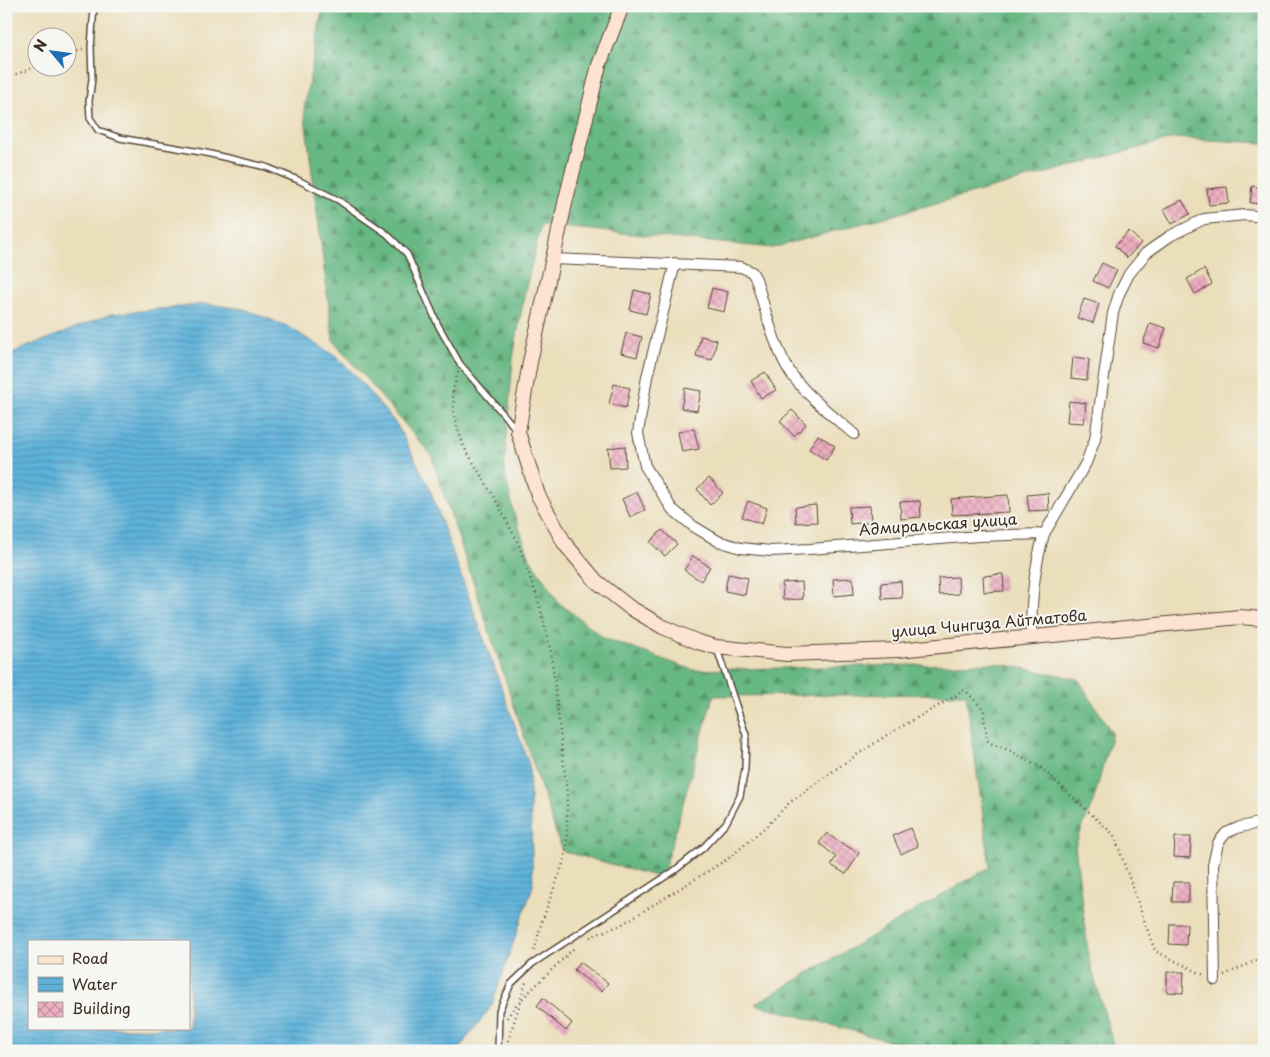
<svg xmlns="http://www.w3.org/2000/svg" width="1270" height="1057" font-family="'Playpen Sans',sans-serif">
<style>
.forest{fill:url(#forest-firs);stroke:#527151}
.water{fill:url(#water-rules);stroke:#4c6e7c;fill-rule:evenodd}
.building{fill:url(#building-cross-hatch)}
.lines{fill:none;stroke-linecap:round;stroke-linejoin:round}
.lane-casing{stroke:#554536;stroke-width:8}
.street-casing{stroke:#554536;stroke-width:12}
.secondary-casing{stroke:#554536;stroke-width:16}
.path{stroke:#554536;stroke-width:2.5;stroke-dasharray:1 4;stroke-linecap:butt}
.lane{stroke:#fff;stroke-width:5}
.street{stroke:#fff;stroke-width:10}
.secondary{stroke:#fde3d1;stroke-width:14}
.labels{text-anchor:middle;stroke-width:4;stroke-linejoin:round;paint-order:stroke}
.street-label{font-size:15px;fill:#3b2a1e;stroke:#f6f6f2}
</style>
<defs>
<pattern id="forest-firs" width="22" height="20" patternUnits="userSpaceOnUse" patternTransform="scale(1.25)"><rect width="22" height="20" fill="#68b884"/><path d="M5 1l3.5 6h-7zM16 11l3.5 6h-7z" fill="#57966b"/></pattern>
<pattern id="water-rules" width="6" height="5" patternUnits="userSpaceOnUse" patternTransform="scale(1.25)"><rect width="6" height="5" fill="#5eb2da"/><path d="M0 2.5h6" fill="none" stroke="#4f91b0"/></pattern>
<pattern id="building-cross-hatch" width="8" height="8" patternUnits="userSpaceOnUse" patternTransform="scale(1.25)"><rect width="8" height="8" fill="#efafc3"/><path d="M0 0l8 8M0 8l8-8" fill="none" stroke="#c38f9e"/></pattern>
</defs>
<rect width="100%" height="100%" fill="#f6f6f2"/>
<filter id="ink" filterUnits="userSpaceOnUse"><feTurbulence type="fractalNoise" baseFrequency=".02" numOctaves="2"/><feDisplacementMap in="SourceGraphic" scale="10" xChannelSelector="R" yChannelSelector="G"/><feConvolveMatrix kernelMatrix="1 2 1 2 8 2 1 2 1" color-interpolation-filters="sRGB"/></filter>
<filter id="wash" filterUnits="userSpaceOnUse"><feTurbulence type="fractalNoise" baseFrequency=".0096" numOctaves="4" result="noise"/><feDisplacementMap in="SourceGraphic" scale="20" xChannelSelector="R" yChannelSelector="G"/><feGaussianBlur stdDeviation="1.12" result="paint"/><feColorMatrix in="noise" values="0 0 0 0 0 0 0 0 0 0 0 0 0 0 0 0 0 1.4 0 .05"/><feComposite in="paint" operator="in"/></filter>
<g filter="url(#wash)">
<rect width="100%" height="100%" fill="#ebdebb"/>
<path class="forest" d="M323,6H1264V143L1175,138L772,248L541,225L524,296L513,358L504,471L514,514L530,558L558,602L604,638L693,670L996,663L1078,679L1112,733L1094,799L1075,846L1089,959L1115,1051H925L755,1004L990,867L966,694L713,696L662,878L562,851L431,455L333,340L304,109Z"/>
<path class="water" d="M207,304L244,309L287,326L334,355L354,374L397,425L428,484L529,764L533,886L491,1007L457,1051H6V355L111,314ZM29,941H189V1028H29Z"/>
<g id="blocks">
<path class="building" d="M1252,186L1264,188V204L1250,203Z
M1227,187L1229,203L1209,205L1207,189Z
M1182,200L1190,214L1172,224L1164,209Z
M1129,231L1141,243L1127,258L1115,246Z
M1102,263L1117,270L1108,288L1093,281Z
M1204,269L1212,284L1195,294L1187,279Z
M712,288L728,292L724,312L707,308Z
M634,290L651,294L646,314L630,310Z
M1084,299L1099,304L1093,323L1077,318Z
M1150,323L1166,328L1159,348L1143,343Z
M626,333L642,337L637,357L621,353Z
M701,336L717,340L712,360L696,356Z
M1073,357L1089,359L1087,380L1071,378Z
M765,372L776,390L761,398L751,381Z
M614,384L630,388L626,408L609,404Z
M685,388L701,391L697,411L681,408Z
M1069,401L1086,403L1084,423L1067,422Z
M792,410L806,424L794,436L780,421Z
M694,429L699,449L682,452L678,432Z
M818,435L835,446L826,460L809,449Z
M625,446L626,467L610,468L608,448Z
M709,478L723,493L710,505L697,489Z
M637,492L645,510L630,517L622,499Z
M1048,493L1049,510L1029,511L1027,495Z
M1008,495L1009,512L952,515L951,499Z
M748,501L767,508L762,524L742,517Z
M920,501L921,517L901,519L900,502Z
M816,505L817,522L796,523L795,507Z
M870,506L871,522L850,524L849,507Z
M662,530L677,544L665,556L650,542Z
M693,556L710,567L701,581L684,570Z
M728,574L748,578L745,595L725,591Z
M1003,574L1004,591L984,592L983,576Z
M958,577L959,594L939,595L938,578Z
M853,578L854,594L834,596L833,579Z
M901,581L902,598L882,599L881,583Z
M802,582L803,599L783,600L782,583Z
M910,828L918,846L901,854L893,836Z
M827,833L836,840L859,853L846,874L831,865L836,857L819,843Z
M1175,837H1191L1190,858L1174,857Z
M1173,882H1189V902H1172Z
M1170,924H1187L1186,945L1169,944Z
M580,962L608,983L602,991L574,970Z
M1167,972H1184L1183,993L1167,992Z
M543,998L572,1023L566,1031L537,1006Z"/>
</g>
</g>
<g filter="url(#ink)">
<use href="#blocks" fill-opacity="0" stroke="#554536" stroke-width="1"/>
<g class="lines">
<g class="lane-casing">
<path id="lane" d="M94,6L91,47L92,79L89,101L90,118L98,130L120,138L206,153L266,167L298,180L338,200L387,234L407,254L438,325L460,364L516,429
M498,1051L499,1011L511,984L532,964L674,871L703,848L726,823L740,796L745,769L746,735L717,649"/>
</g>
<g class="street-casing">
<path id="street" d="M553,259L741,267L752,272L756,279C765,308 772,340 787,367C800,391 833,416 854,434
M675,263L647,377L638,433L645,466L672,509L693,526L718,541L741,548L771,551L810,549L979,536L1044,534L1086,463L1095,439L1113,313L1119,294L1129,274L1146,253L1170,236L1204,219L1245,215L1264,217
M1031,636C1031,601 1034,568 1044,534
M1215,980L1213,865L1218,843L1226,833L1240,827L1264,822"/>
</g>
<g class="secondary-casing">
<path id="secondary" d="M622,6L599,65L566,199L530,362L518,432L538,495L565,544L596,581L629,607L663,627L698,642L716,647L787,654L898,650L1240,617L1264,619"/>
</g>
<path class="path" d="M68,55L83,49
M6,74L14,75L38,66
M458,372L453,391L454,415L458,430L464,447L498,504L519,545L539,603L551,652L567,793V843L564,861L541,924L534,952
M590,937L621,925L729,858L769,824L789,803L843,764L887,735L957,695L962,690L966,691L984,710C983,720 987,729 987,740L990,743L1009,750L1041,768L1114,835L1155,951L1204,975
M1224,975L1264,957
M521,998L526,982
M507,1018L518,1002
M508,1041L521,1000L575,947"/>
<use href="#lane" class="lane"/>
<use href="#street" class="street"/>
<use href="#secondary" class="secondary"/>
</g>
</g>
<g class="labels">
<g class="street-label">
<text transform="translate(938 525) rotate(-4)" y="5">Адмиральская улица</text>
<text transform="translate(989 624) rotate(-5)" y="5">улица Чингиза Айтматова</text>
</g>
</g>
<rect width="1270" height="1057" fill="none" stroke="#f6f6f2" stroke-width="25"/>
<rect x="28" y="940" width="162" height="90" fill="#f6f6f2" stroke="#aba49d"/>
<rect x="38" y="956" width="25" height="8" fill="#fde3d1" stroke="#aba49d"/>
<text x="72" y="964" font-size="15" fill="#3b2a1e">Road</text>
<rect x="38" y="977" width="25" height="15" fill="url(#water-rules)" stroke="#aba49d"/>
<text x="72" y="990" font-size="15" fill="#3b2a1e">Water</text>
<rect x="38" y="1002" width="25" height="15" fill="url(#building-cross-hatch)" stroke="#aba49d"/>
<text x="72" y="1014" font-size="15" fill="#3b2a1e">Building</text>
<g transform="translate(52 52) rotate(299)"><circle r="24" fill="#f6f6f2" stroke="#aba49d"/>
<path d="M0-4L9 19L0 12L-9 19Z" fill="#1f6fb2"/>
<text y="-8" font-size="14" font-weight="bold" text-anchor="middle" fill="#3b2a1e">N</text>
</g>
</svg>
